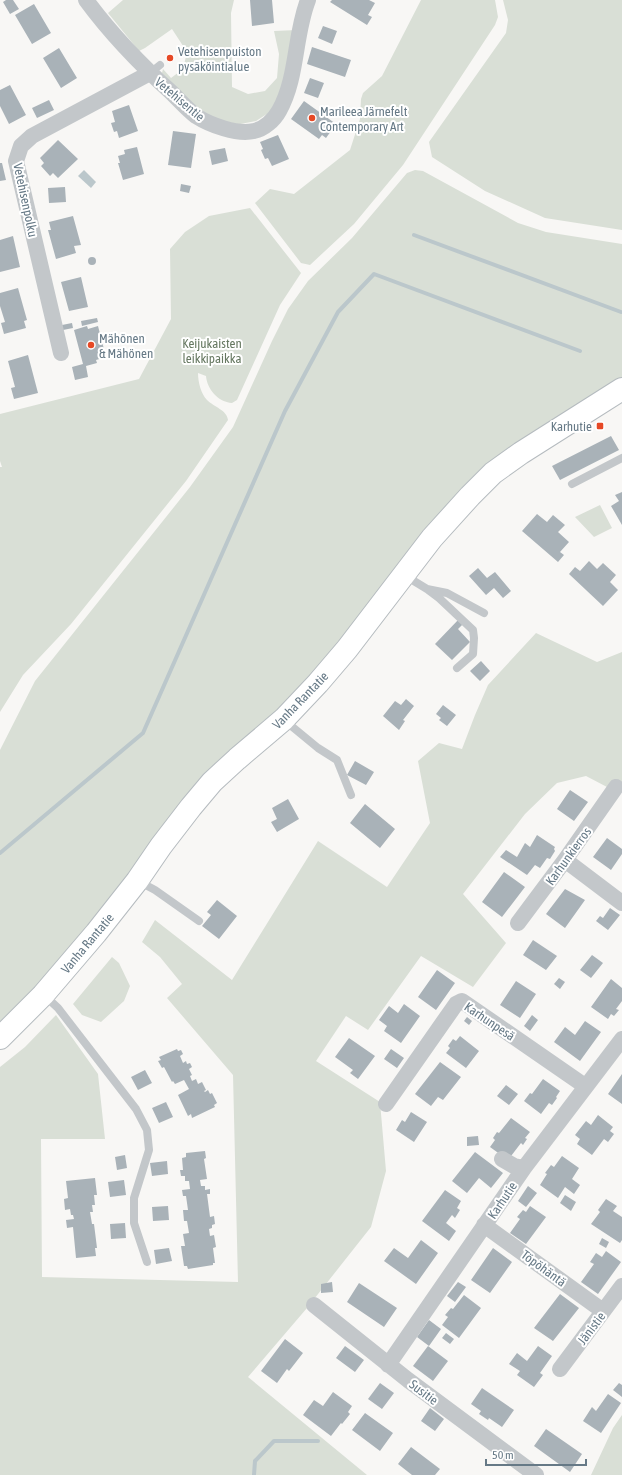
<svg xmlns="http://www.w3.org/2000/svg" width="622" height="1475" font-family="'Asap Condensed',sans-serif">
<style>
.green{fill:#d9dfd6}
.water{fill:#bbc7cb}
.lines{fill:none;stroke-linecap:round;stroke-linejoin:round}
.stream{stroke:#bbc7cb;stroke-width:4}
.building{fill:#a9b2b8}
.secondary-casing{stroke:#b5bbbf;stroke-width:24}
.lane{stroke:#c3c7ca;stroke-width:8}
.street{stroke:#c3c7ca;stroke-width:16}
.secondary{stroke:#fff;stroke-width:22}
.poi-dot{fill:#e64926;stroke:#fff;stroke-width:1.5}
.labels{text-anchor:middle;stroke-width:4;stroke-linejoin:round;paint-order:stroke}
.poi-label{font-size:13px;fill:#667986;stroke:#fff;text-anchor:start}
.street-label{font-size:13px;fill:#667986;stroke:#fff}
.park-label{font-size:13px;fill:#667861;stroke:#fff}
</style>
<rect width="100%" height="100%" fill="#f8f7f5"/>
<path class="green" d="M123,0H234L231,13L232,87L248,94L265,91L277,78L279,54L274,31L297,30L284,92L273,110L256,121L235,125L214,118L196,107L162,73L163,69L171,78L183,69L187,52L172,29L145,48L139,51L108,13Z
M421,0H495L498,17L495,25L403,165L354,224L310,265L301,263L255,203L270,189L294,194L350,150L360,119L361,99L363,93L382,76Z
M503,0H622V230L545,218L485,191L432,157L429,142L506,33L508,20Z
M415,170L423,171L518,223L546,232L622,244V380L529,439L129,876L73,946L0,1028V750L35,681L190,487L233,427L272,341L288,309L308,281L352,238L407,173Z
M250,208L301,273L280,305L237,400L232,403C218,402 207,389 206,376L198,373C198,382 201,394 207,400C214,407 227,410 228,420L186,481L71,624L23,675L0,712V467H2L0,461V414L139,379L171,319L170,249L185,232L209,216Z
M600,505L612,528L594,537L575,517Z
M536,633L597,662L622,652V783L607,787L586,776L557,783L525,814L463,894L506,943L473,987L421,956L368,1030L346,1016L316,1061L380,1102L386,1171L371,1227L307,1308L248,1377L367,1475H0V1067L25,1047L56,1015L98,1074L105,1139H41L42,1277L238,1282L233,1075L167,998L182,984L160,957L142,942L155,920L232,980L318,841L387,887L430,823L418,761L439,743L462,749L475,715L488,685Z
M112,957L119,963L130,986L124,1001L101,1022L82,1015L73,1004Z
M622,1415V1475H591L613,1428Z"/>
<path class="water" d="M84,170L96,182L91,188L78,176Z"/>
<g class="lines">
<path class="stream" d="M414,235L621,312
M0,853L143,733L285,411L338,312L374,274L580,351
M254,1475L255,1461L274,1441H318"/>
</g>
<path class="building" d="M6,0H13L19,9L10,14L3,2Z
M250,0H272L274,23L252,26Z
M332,0H369L375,3L368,15L372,17L367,25L330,2Z
M34,4L51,33L32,44L15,15Z
M323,26L337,31L332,44L318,38Z
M312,47L351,60L345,77L307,64Z
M59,48L77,78L61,88L43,58Z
M310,78L324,83L318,98L304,93Z
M10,85L26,115L9,124L0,106V90Z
M49,100L54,110L37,118L32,108Z
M304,101L336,124L326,138L322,135L319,139L291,119Z
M129,105L138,131L119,138L117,131L114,132L111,123L115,122L112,111Z
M173,131L196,134L191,168L168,165Z
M278,135L289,159L272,166L268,158L265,159L261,150L263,149L260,142Z
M58,140L78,159L58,178L53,173L50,176L41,166L44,163L40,158Z
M137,147L144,174L123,180L118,163H120L118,156L125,154L124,150Z
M225,148L228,161L212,165L209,151Z
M0,163H2L6,180L0,181Z
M181,184L191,186L189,193L180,191Z
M65,187L66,202L49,203L48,188Z
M73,216L81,245L74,246L76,253L56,259L48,230H51L49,222Z
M13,236L20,267L0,272V240Z
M88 261a4 4 0 1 1 8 0a4 4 0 1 1-8 0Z
M81,277L88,307L69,311L61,282Z
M18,288L27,320L24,321L26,328L4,334L1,323L5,322L0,306V293Z
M97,318L98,322L82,326L81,321Z
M72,323L73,328L63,330L62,325Z
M87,326L88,329L98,326L106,357L96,360L97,363L86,366L88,377L75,380L72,367L83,364L74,330Z
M28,355L38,393L14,399L11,388L15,387L8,361Z
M611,436L619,450L560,480L552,466Z
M622,492V525L611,506L619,501L615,495Z
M537,514L547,522L553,515L565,525L558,532L569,542L560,552L564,555L558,562L522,531Z
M589,561L597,569L603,563L616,575L610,582L618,590L603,606L569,574L575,567L580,571Z
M478,568L487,578L495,572L511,591L503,598L494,588L486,595L469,576Z
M459,619L463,624L458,629L470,642L452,660L435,644Z
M481,661L490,671L480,681L470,671Z
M406,699L414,706L403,720L405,721L399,730L383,716L395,701L401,705Z
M443,705L456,715L447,726L439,720L441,718L436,714Z
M355,761L374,772L366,785L347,775Z
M570,790L588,802L574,821L557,809Z
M288,799L299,819L277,832L271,822L277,819L272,808Z
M365,804L395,829L380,848L350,823Z
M537,835L555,847L554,849L555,851L550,859L547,858L540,868L535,865L527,875L500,857L506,850L517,857L525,843L530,847Z
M607,838L622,849V854L611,870L593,857Z
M504,872L525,887L502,917L482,902Z
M565,889L585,900L565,928L546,914Z
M217,900L237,916L219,939L202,926L211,915L207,912Z
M610,908L620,915L608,930L596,921L600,916L603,918Z
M533,940L557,956L546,970L523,955Z
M592,955L603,963L591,978L580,970Z
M437,970L455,983L436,1010L418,997Z
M559,978L565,982L560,989L554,984Z
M611,979L622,988V1001L616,1009L619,1010L614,1016L611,1014L608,1019L591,1007Z
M516,981L536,994L520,1018L500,1005Z
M404,1004L420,1016L401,1043L384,1031L387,1026L379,1020L389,1006L398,1013Z
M532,1015L538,1020L530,1031L524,1026Z
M467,1017L472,1021L469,1025L464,1021Z
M585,1021L601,1032L580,1061L554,1042L565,1027L575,1035Z
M460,1036L479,1051L466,1068L446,1053L450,1048L448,1046L453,1039L456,1041Z
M349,1038L375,1056L358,1079L350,1073L353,1070L335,1057Z
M177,1049L178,1051L181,1050L183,1054L180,1056L183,1063L186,1061L187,1064L190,1063L192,1067L189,1069L192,1075L190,1076L192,1081L196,1079L198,1084L202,1082L206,1090L204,1091L205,1092L208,1090L210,1094L212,1093L217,1103L214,1105L215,1107L192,1118L191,1114L188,1116L178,1095L189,1089L184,1080L175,1084L173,1081L172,1082L164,1067L162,1068L158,1061L161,1060L159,1057Z
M391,1049L404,1058L397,1068L384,1059Z
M440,1062L461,1077L443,1100L438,1097L431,1106L415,1094Z
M145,1070L152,1083L138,1090L131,1077Z
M622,1074V1104L608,1094Z
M543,1079L560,1091L556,1097L557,1098L552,1105L549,1103L541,1114L524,1101L530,1093L532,1094Z
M506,1085L518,1094L509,1105L497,1096Z
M166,1102L173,1117L159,1123L152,1108Z
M411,1112L427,1122L414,1142L396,1130L402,1120L405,1122Z
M598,1115L613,1127L610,1131L614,1134L608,1142L604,1139L592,1155L577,1144L580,1139L575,1135L586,1121L591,1125Z
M511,1118L530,1132L525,1138L527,1139L523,1145L521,1143L508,1160L490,1147L495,1140L493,1138L497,1132L499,1133Z
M478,1136L479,1145L467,1146V1137Z
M205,1151L206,1158L204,1159L207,1179L200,1180L201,1186H205V1190L210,1189V1194H207L210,1217L214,1216L215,1224L212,1225V1228L209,1229L210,1236L214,1235L216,1247L213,1248L215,1263H213V1265L188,1269L187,1266H184L181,1246H185L183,1234L189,1233L187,1221H184L183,1210H188L186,1196H183L182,1190L190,1189L189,1181H185V1176H181L180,1170H183L182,1158L186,1157V1153Z
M475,1152L503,1173L491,1188L479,1178L467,1193L452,1181Z
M125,1155L127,1168L117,1170L115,1157Z
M562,1156L579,1168L572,1179L580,1185L574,1194L565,1187L558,1198L540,1185L547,1174L545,1173L551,1165L554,1167Z
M167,1161L168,1174L152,1176L150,1163Z
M95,1178L97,1195H94L95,1205H92L93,1212H90L92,1224H94L97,1248H95L96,1256L76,1258L73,1227L67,1228L66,1220L74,1219L73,1215H71L70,1209L65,1210L64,1199L68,1198L66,1181Z
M124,1180L126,1195L110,1197L108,1182Z
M528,1186L537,1193L526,1207L518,1201Z
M445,1190L461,1201L457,1208L460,1210L455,1218L452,1215L446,1223L456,1231L449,1241L422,1221Z
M565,1195L576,1202L571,1211L560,1203Z
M606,1199L617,1206L613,1211L622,1217V1240L620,1243L591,1224L600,1212L598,1210Z
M168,1206L169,1220L153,1221L152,1207Z
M530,1206L546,1217L526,1244L510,1233L520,1219L517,1217L523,1210L526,1212Z
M125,1223L126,1238L111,1239L110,1224Z
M602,1238L609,1242L606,1248L599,1244Z
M421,1240L438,1253L416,1284L384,1261L394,1248L408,1258Z
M169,1248L172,1261L156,1264L154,1250Z
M493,1248L512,1262L490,1293L471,1280Z
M606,1251L621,1262L598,1294L581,1282L594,1264L590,1262L596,1253L602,1257Z
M332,1282L333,1292L321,1293V1284Z
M458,1282L466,1287L455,1302L447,1296Z
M359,1283L397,1308L384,1327L347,1302Z
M560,1294L579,1308L553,1341L534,1328Z
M464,1295L481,1308L459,1338L442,1325L448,1317L445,1315L451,1308L453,1309Z
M429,1320L441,1329L429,1346L417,1337Z
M446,1333L454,1339L450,1344L442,1338Z
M285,1339L303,1353L289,1371L287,1369L277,1383L261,1371Z
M345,1346L364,1360L355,1372L336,1358Z
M428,1346L448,1361L433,1381L413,1366Z
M538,1346L552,1356L540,1373L543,1375L534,1387L517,1375L520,1371L509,1364L517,1353L527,1361Z
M380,1383L394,1393L382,1409L368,1399Z
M619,1383L622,1385V1397L613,1390Z
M482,1388L514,1410L502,1427L489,1418L488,1420L479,1414L481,1411L471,1404Z
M333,1392L352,1406L348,1412L350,1414L342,1424L341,1423L331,1436L303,1415L314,1400L323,1406Z
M608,1394L621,1403L601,1433L583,1421L592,1407L596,1411Z
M430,1408L444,1419L435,1431L421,1421Z
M365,1413L393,1433L380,1451L352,1430Z
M546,1429L582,1454L570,1472L534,1446Z
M411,1447L440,1469L435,1475H412L398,1464Z"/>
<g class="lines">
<g class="secondary-casing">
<path id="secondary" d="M0,1038L43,995L96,933L137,881L161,846L191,807L212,782L237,759L284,719L318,683L347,649L432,538L470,496L493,473L521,453L622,389"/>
</g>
<path class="lane" d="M150,73L160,65
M572,484L622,458
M404,575L427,589L447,593L484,613
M427,589L439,598L473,630L474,638L473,654L457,668
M284,720L318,748L337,760L351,795
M138,881L155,890L199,921
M44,995L58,1008L136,1109L147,1130L149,1150L134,1198V1223L147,1262"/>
<path class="street" d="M86,0C111,34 141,65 172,93C180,101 188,110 196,116C210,125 237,135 254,131C264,129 274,120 279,111C298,77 294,36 308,0
M61,353L16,161L21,146L32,136L150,73
M565,860L622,903
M518,923L565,860L616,787
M386,1104L456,1004L462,1001L585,1086
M502,1159L514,1166L524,1168
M484,1225L603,1311
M314,1305L408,1380L536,1475
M388,1365L524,1168L622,1039
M560,1369L622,1286"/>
<use href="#secondary" class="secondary"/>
</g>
<g class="poi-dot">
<circle cx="170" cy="58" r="4"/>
<circle cx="312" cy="118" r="4"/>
<circle cx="91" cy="345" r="4"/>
<rect x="596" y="422" width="8" height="8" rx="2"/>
</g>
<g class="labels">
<g class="poi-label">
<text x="178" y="56">Vetehisenpuiston<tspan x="178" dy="15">pysäköintialue</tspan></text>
<text x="320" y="116">Marileea Järnefelt<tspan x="320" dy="15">Contemporary Art</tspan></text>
<text x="99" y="343">Mähönen<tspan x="99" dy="15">&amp; Mähönen</tspan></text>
<text x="592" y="431" text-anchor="end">Karhutie</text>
</g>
<g class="street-label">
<text transform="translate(180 99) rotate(40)" y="5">Vetehisentie</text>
<text transform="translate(26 200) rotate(78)" y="5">Vetehisenpolku</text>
<text transform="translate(300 700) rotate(-46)" y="5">Vanha Rantatie</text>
<text transform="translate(568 856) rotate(-54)" y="5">Karhunkierros</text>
<text transform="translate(87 943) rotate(-50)" y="5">Vanha Rantatie</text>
<text transform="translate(490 1021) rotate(34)" y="5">Karhunpesä</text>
<text transform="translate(502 1200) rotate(-56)" y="5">Karhutie</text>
<text transform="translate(544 1268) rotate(36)" y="5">Töpöhäntä</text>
<text transform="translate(591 1328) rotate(-53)" y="5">Jänistie</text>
<text transform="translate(424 1392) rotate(37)" y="5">Susitie</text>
</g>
<g class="park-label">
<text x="212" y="348">Keijukaisten<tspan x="212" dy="15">leikkipaikka</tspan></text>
</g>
</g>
<path d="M486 1459v6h100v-6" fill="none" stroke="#667986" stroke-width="2"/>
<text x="492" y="1459" font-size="12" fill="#667986" stroke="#ffffff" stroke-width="3" paint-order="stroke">50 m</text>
</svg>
